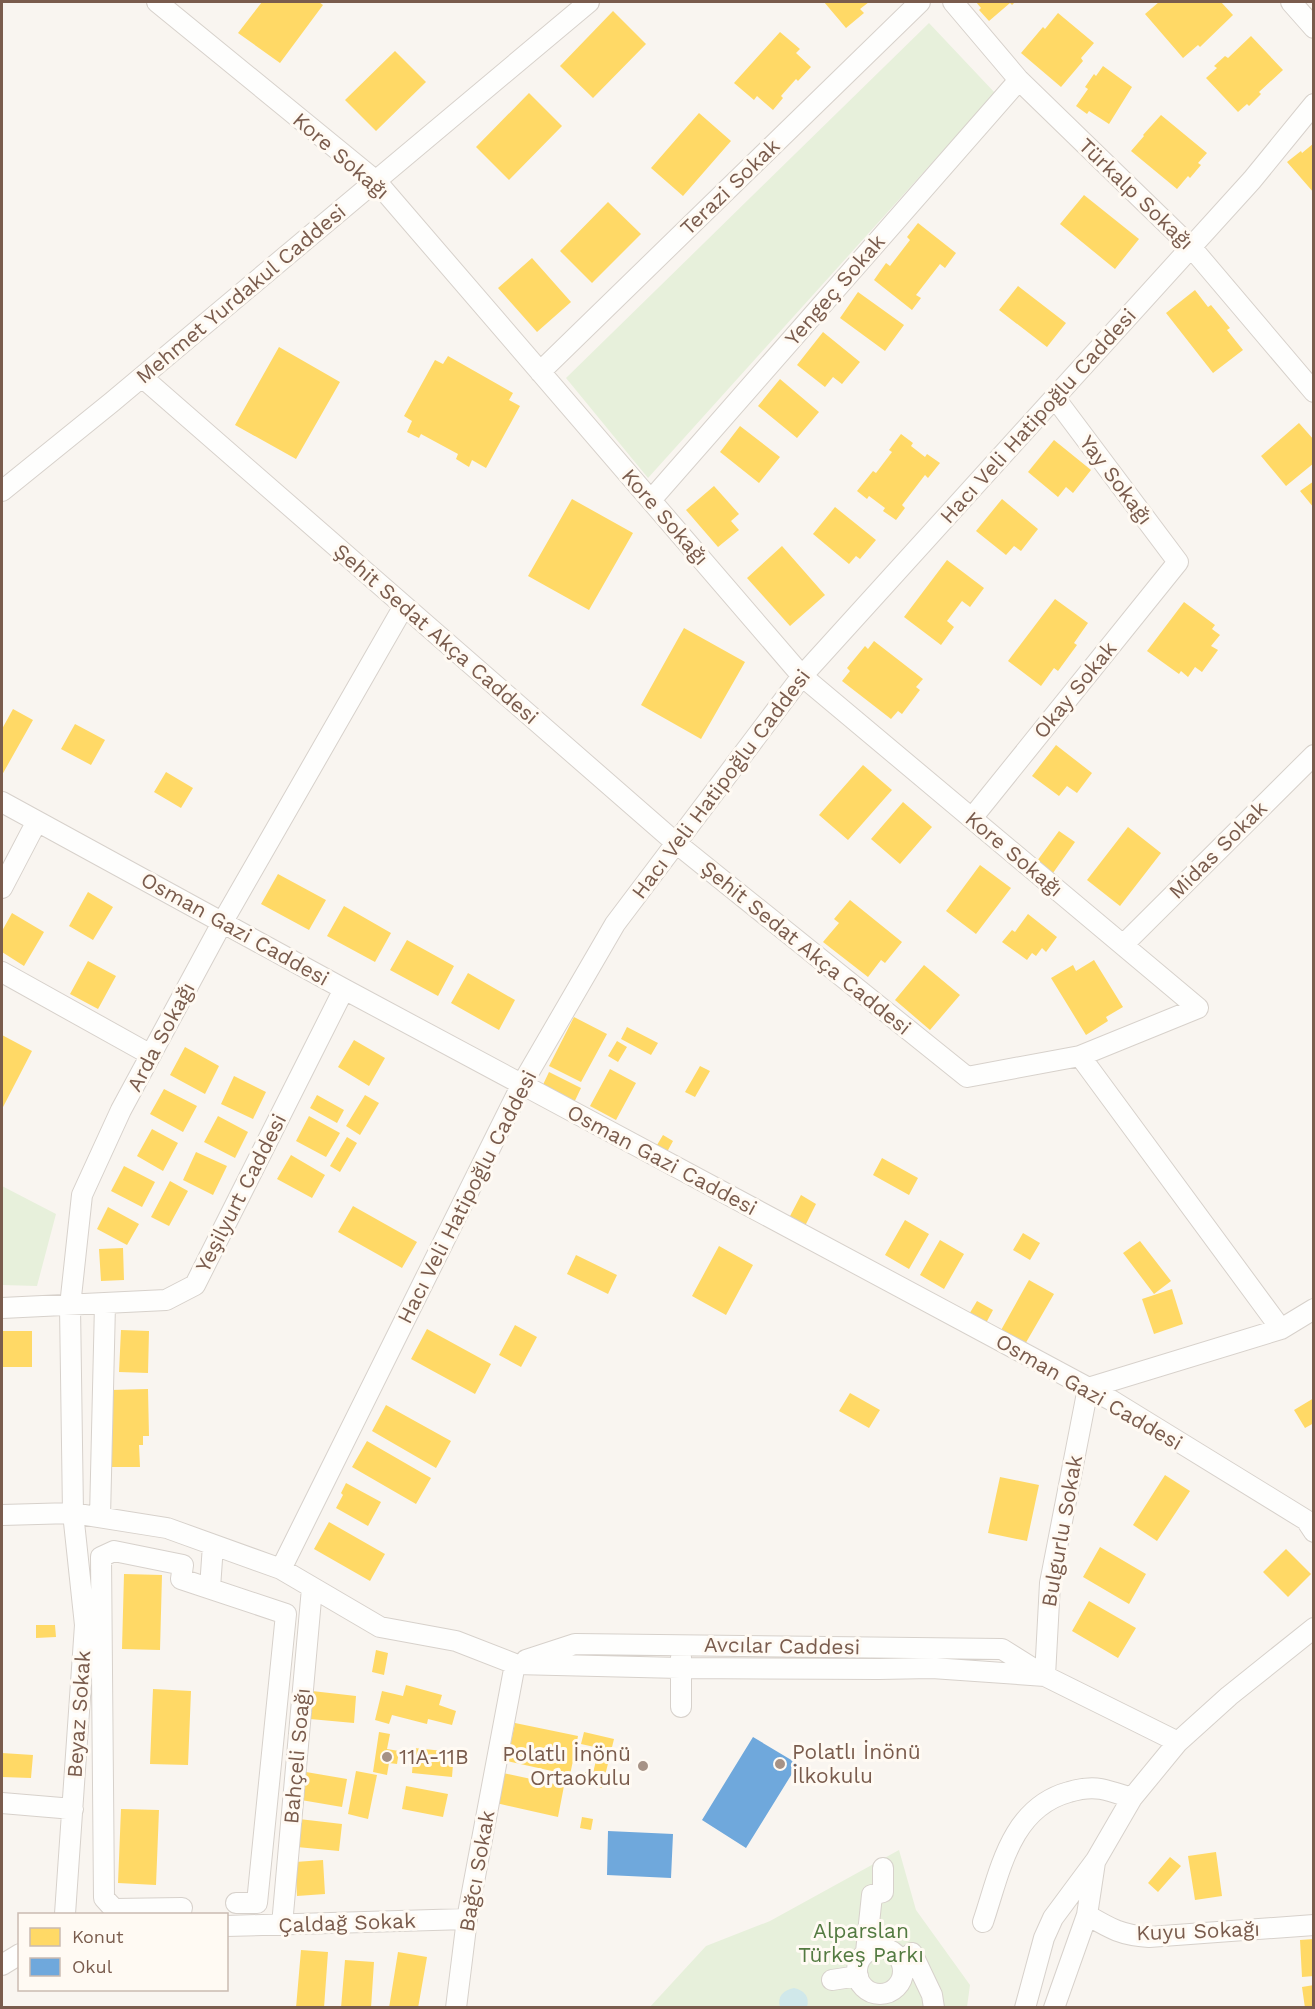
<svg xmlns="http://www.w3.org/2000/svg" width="1315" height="2009" font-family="'Work Sans',sans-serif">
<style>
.green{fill:#e7f0db}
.water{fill:#d0e8ea}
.homes{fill:#ffd966}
.schools{fill:#6fa8dc}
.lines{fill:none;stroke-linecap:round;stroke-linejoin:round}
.minor-casing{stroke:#d7d1cb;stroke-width:22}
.minor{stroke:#fefefd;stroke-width:20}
.poi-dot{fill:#a69286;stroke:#fffaf3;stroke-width:2}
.labels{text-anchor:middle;stroke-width:6;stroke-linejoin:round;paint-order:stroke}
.street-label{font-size:21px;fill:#7a5c4d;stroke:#fffaf3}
.poi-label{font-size:21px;fill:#7a5c4d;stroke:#fffaf3;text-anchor:start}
.park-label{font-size:21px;fill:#537a41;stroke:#fffaf3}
</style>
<rect width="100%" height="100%" fill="#f9f5f0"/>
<path class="green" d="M929,23L995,93L648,478L566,378Z
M2,1186L56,1214L37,1286L2,1285Z
M899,1850L916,1910L970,1985L967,2007L649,2008L706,1946L770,1921Z"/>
<path class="water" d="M794,1988C804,1990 810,1997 807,2007H780C777,1997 783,1990 794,1988Z"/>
<path class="homes" d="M262,2H319L323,5L280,63L238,33Z
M824,2H869L860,9L864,13L846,28Z
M976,2H1015L1012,5L1010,3L989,21L979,10L981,8Z
M1159,2H1221L1233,15L1200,47L1198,45L1183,58L1145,14Z
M613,11L646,44L593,98L560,66Z
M1058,13L1094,43L1081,58L1083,61L1061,87L1021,53L1043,27L1045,29Z
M780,32L800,49L796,53L811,67L798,81L796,79L781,96L783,98L773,110L757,96L754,100L734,83Z
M1251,36L1283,70L1259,92L1261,94L1249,106L1247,104L1238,112L1206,78L1217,68L1214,66L1225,56L1228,58Z
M395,51L426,82L376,131L345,100Z
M1103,66L1132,87L1109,124L1089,111L1087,114L1076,106L1088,89L1085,87L1094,74L1096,76Z
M529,93L562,126L509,180L476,147Z
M699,113L731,141L683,196L651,168Z
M1161,115L1207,153L1198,163L1201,165L1190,178L1188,176L1177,189L1131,151L1144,136L1143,135Z
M1314,143V193L1287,162L1301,151L1302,153Z
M1084,195L1139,239L1115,269L1060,224Z
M608,202L641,234L592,283L560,251Z
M918,223L956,253L945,268L940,264L916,295L921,298L912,310L874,280L886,263L890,266L910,240L907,237Z
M532,258L571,302L537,332L498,288Z
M1018,286L1066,323L1047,347L999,310Z
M1195,290L1208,307L1211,305L1230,328L1227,330L1243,350L1213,373L1166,313Z
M858,292L904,325L885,351L840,318Z
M823,332L860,362L842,384L833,377L825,387L797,365Z
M279,347L340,382L296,459L235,425Z
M448,356L513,393L509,400L520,406L486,468L472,460L469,467L456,459L458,454L421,434L419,438L407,432L412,421L404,416L435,360L443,364Z
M780,379L819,412L797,438L758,406Z
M1299,423L1314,440V463L1286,486L1261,456Z
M740,426L780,457L759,483L720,452Z
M901,434L913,443L911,446L925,457L927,454L940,463L928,478L925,475L902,505L905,508L896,520L883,511L885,508L869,496L867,499L857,491L873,471L876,473L892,452L889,450Z
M1054,440L1091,470L1073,493L1066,487L1058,497L1028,472Z
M1314,481V508L1300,491Z
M714,486L739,514L731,521L739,530L718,547L686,510Z
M572,499L633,533L589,610L528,576Z
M1002,499L1038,529L1021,551L1014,546L1006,555L976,531Z
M835,507L876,540L860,559L856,556L849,564L813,534Z
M782,546L825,595L790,626L747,578Z
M947,560L984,588L970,607L962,601L947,621L954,627L941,645L904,617Z
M1055,599L1088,623L1074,643L1077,645L1058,671L1054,668L1041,686L1008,661Z
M1184,602L1215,625L1212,629L1220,635L1211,646L1218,650L1202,672L1195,667L1188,677L1181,671L1179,674L1147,651Z
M684,628L745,662L701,739L641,705Z
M874,641L923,679L916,687L920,690L902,714L898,711L891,719L842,681L850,671L847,668L865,646L868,649Z
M13,709L33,720L2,775V729Z
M75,724L105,740L91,765L61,749Z
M1056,745L1092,773L1077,793L1067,786L1059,796L1032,776Z
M863,765L892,790L848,840L819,815Z
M166,772L193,788L181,808L154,792Z
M903,802L932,827L900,864L871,839Z
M1128,827L1161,853L1120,906L1087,880Z
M1059,831L1075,842L1053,873L1037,861Z
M980,865L1011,888L976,934L946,911Z
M278,874L326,900L309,930L261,904Z
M88,892L113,907L93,940L69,926Z
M850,900L902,942L885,963L881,960L868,977L823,942L839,923L834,919Z
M344,906L391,933L375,962L327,936Z
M12,913L44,932L24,966L2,952V931Z
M1028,914L1057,937L1046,952L1042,948L1036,956L1032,953L1027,960L1002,942L1012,930L1015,932Z
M407,940L454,966L438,996L390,970Z
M1094,960L1123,1007L1106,1017L1108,1021L1086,1035L1051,978L1073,965L1076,971Z
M88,961L116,976L98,1009L70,994Z
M924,965L960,995L930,1030L895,1000Z
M468,973L515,1000L499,1030L451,1003Z
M574,1017L607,1034L581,1082L549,1066Z
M627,1027L658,1043L651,1055L621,1039Z
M2,1035L32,1051L2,1109Z
M354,1040L385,1058L369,1086L338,1067Z
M617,1041L627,1047L618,1062L608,1056Z
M185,1047L219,1066L205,1094L170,1075Z
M700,1066L710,1071L695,1097L685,1092Z
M610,1069L636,1083L616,1120L590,1106Z
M549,1072L581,1088L572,1107L540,1091Z
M234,1076L266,1092L253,1119L221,1104Z
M164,1089L197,1106L183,1132L150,1114Z
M317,1095L344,1110L337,1123L310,1108Z
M365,1095L379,1103L360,1135L346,1126Z
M218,1116L248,1132L235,1158L204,1142Z
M309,1116L340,1133L326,1157L296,1141Z
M152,1129L178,1143L163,1171L137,1156Z
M663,1135L673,1141L667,1152L657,1145Z
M347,1137L357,1143L340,1172L330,1166Z
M196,1152L227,1166L213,1195L183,1180Z
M291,1155L325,1175L312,1198L277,1179Z
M882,1158L918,1178L909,1195L873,1175Z
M124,1166L155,1182L142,1207L111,1191Z
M170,1181L188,1191L169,1226L151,1217Z
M801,1195L816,1204L805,1226L789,1218Z
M353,1206L417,1242L402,1268L338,1232Z
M108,1207L139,1224L127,1245L97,1229Z
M905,1220L929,1234L909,1269L885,1255Z
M1023,1233L1040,1243L1030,1260L1013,1250Z
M940,1240L964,1254L944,1289L920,1275Z
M1140,1241L1171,1281L1154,1294L1123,1253Z
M719,1246L753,1265L726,1315L692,1296Z
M123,1248L124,1280L101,1281L99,1249Z
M576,1255L617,1275L608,1294L567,1274Z
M1029,1280L1054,1294L1024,1346L1000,1332Z
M1172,1289L1183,1324L1154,1334L1142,1299Z
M977,1301L993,1310L985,1325L968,1316Z
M515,1325L537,1337L521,1367L499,1355Z
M427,1329L491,1364L475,1394L411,1359Z
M121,1330L149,1331L148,1373L119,1372Z
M2,1331H32V1367H2Z
M148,1389L149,1436H143V1445H139L140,1467H111L110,1390Z
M850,1393L880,1410L869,1428L839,1411Z
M1314,1398V1423L1305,1428L1294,1410Z
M386,1405L451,1441L436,1468L372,1431Z
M367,1441L431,1478L416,1504L352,1467Z
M1165,1475L1190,1491L1157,1541L1133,1525Z
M1000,1477L1039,1485L1027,1541L988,1533Z
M346,1483L381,1502L368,1526L336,1508L343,1495L341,1493Z
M329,1522L385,1554L370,1581L314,1549Z
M1100,1547L1146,1574L1129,1604L1083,1577Z
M1286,1549L1311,1574L1288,1597L1263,1572Z
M124,1574L162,1575L160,1650L122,1649Z
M1089,1601L1136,1628L1118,1658L1072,1631Z
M36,1625H55L56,1637L36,1638Z
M376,1650L388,1653L384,1675L372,1672Z
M406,1685L442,1695L439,1705L456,1711L452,1725L428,1719L427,1724L392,1715L389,1724L375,1720L382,1691L403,1696Z
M153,1689L191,1691L188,1765L150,1764Z
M312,1691L356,1696L354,1723L310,1719Z
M515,1723L578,1736L570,1775L507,1761Z
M379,1732L390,1734L387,1749L399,1751L397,1764L389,1763L387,1775L373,1772Z
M584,1732L614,1739L602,1788L582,1783L585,1772L593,1773L599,1748L581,1744Z
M414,1748L454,1752L452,1777L412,1773Z
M2,1753L33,1755L31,1778L2,1777Z
M356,1771L377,1775L368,1819L348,1814Z
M306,1772L347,1779L342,1807L301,1800Z
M503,1773L564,1786L558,1817L496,1803Z
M406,1786L448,1794L443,1817L402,1809Z
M121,1809L159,1810L156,1885L118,1883Z
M582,1817L593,1819L591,1830L580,1828Z
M299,1819L342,1824L339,1851L297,1847Z
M1216,1852L1222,1896L1195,1900L1188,1856Z
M1170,1857L1181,1866L1158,1892L1148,1883Z
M323,1860L325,1894L297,1896L295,1862Z
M1314,1939V1976L1302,1977L1300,1940Z
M301,1950L328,1952L324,2008H296Z
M398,1952L427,1957L418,2008H389Z
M345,1960L374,1962L371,2008H341Z
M1314,1985V2008H1305L1302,1987Z"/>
<path class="schools" d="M753,1737L798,1764L746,1848L702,1820Z
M608,1831L673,1834L671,1878L607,1875Z"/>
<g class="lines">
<g class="minor-casing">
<path id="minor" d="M157,2L376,181L802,676L1198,1008L1080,1056
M953,2L1019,80L1191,247L1314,392
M1291,2L1314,28
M540,372L920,2
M142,377L676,843L967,1077L1080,1056L1281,1329
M2,491L112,402L589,2
M651,500L1019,80
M2,802L344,989L1111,1400L1306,1520L1314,1532
M972,818L1178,562L1055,398
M2,888L37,821
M1123,945L1314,755
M2,972L151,1055
M2,1308L166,1300L195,1285L344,989
M2,1515L73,1513L167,1528L281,1569L380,1627L456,1641L515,1664L680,1668L879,1669L932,1668L1045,1676
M100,1517L105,1304
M281,1569L522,1084L615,924L802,676L1252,180L1314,104
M210,1588L213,1545
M526,1660L575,1644L1002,1649L1045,1676L1178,1742
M1045,1676L1050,1583L1088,1388L1281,1329L1314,1309
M681,1707V1657
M2,1803L73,1809
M182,1908L114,1909L104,1898L101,1557L114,1551L183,1565L181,1579L286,1614L257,1903H236
M65,1914L85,1625L73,1513L70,1306L82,1195L121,1110L222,923L404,606
M1087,1915C1111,1929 1121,1935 1149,1937L1314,1925
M983,1922C1000,1872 1010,1808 1069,1792C1079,1789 1090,1787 1101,1789C1111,1791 1122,1795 1132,1798
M282,1925L312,1588
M226,1926L467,1919
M857 1971a23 23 0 1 1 46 0a23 23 0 1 1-46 0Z
M866,1952L872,1895L883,1892V1868
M902,1961L912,1953L932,1995L934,2008
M2,1965L20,1954
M832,1980L858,1976
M456,2008L467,1919L515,1664
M1025,2008L1044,1938L1053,1918L1096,1860L1132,1798L1178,1742L1229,1696L1314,1628
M1054,2008L1087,1915L1095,1862"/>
</g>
<use href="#minor" class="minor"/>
</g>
<g class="poi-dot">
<circle cx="387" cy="1757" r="6"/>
<circle cx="780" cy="1764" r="6"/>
<circle cx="643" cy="1766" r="6"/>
</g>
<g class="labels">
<g class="street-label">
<text transform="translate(341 156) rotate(41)" y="7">Kore Sokağı</text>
<text transform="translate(730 187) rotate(-44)" y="7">Terazi Sokak</text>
<text transform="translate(1136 194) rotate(44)" y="7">Türkalp Sokağı</text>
<text transform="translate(835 290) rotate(-49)" y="7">Yengeç Sokak</text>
<text transform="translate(241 294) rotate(-40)" y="7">Mehmet Yurdakul Caddesi</text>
<text transform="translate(1038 416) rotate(-48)" y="7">Hacı Veli Hatipoğlu Caddesi</text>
<text transform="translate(1116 480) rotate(53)" y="7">Yay Sokağı</text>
<text transform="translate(665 517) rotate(49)" y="7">Kore Sokağı</text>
<text transform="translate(436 634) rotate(41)" y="7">Şehit Sedat Akça Caddesi</text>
<text transform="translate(1075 690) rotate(-51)" y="7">Okay Sokak</text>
<text transform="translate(721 784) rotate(-53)" y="7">Hacı Veli Hatipoğlu Caddesi</text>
<text transform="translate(1218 850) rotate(-45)" y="7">Midas Sokak</text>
<text transform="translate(1014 854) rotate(40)" y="7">Kore Sokağı</text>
<text transform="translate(235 929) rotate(29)" y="7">Osman Gazi Caddesi</text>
<text transform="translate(806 948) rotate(39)" y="7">Şehit Sedat Akça Caddesi</text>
<text transform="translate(161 1037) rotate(-62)" y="7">Arda Sokağı</text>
<text transform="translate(662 1160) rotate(28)" y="7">Osman Gazi Caddesi</text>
<text transform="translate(241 1193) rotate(-63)" y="7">Yeşilyurt Caddesi</text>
<text transform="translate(467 1197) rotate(-63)" y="7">Hacı Veli Hatipoğlu Caddesi</text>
<text transform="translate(1089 1392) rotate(30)" y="7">Osman Gazi Caddesi</text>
<text transform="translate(1062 1531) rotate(-80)" y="7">Bulgurlu Sokak</text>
<text transform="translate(782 1646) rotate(1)" y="7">Avcılar Caddesi</text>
<text transform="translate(79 1714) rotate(-86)" y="7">Beyaz Sokak</text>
<text transform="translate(297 1756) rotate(-85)" y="7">Bahçeli Soağı</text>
<text transform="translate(477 1871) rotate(-80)" y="7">Bağcı Sokak</text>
<text transform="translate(347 1923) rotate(-2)" y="7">Çaldağ Sokak</text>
<text transform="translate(1198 1931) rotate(-2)" y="7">Kuyu Sokağı</text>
</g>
<g class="poi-label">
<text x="792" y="1759">Polatlı İnönü<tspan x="792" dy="24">İlkokulu</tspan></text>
<text x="631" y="1761" text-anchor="end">Polatlı İnönü<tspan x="631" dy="24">Ortaokulu</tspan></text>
<text x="399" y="1764">11A-11B</text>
</g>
<g class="park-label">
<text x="861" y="1938">Alparslan<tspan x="861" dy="24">Türkeş Parkı</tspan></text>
</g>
</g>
<rect width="1315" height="2009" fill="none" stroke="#7a5c4d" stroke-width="6"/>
<rect x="18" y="1913" width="210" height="78" fill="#fffaf3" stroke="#cabbb1" stroke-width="1.5"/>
<rect x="30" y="1928" width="30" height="18" fill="#ffd966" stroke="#cabbb1" stroke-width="1.5"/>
<text x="72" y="1943" font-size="18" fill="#7a5c4d">Konut</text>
<rect x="30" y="1958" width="30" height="18" fill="#6fa8dc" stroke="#cabbb1" stroke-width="1.5"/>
<text x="72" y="1973" font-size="18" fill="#7a5c4d">Okul</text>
</svg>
